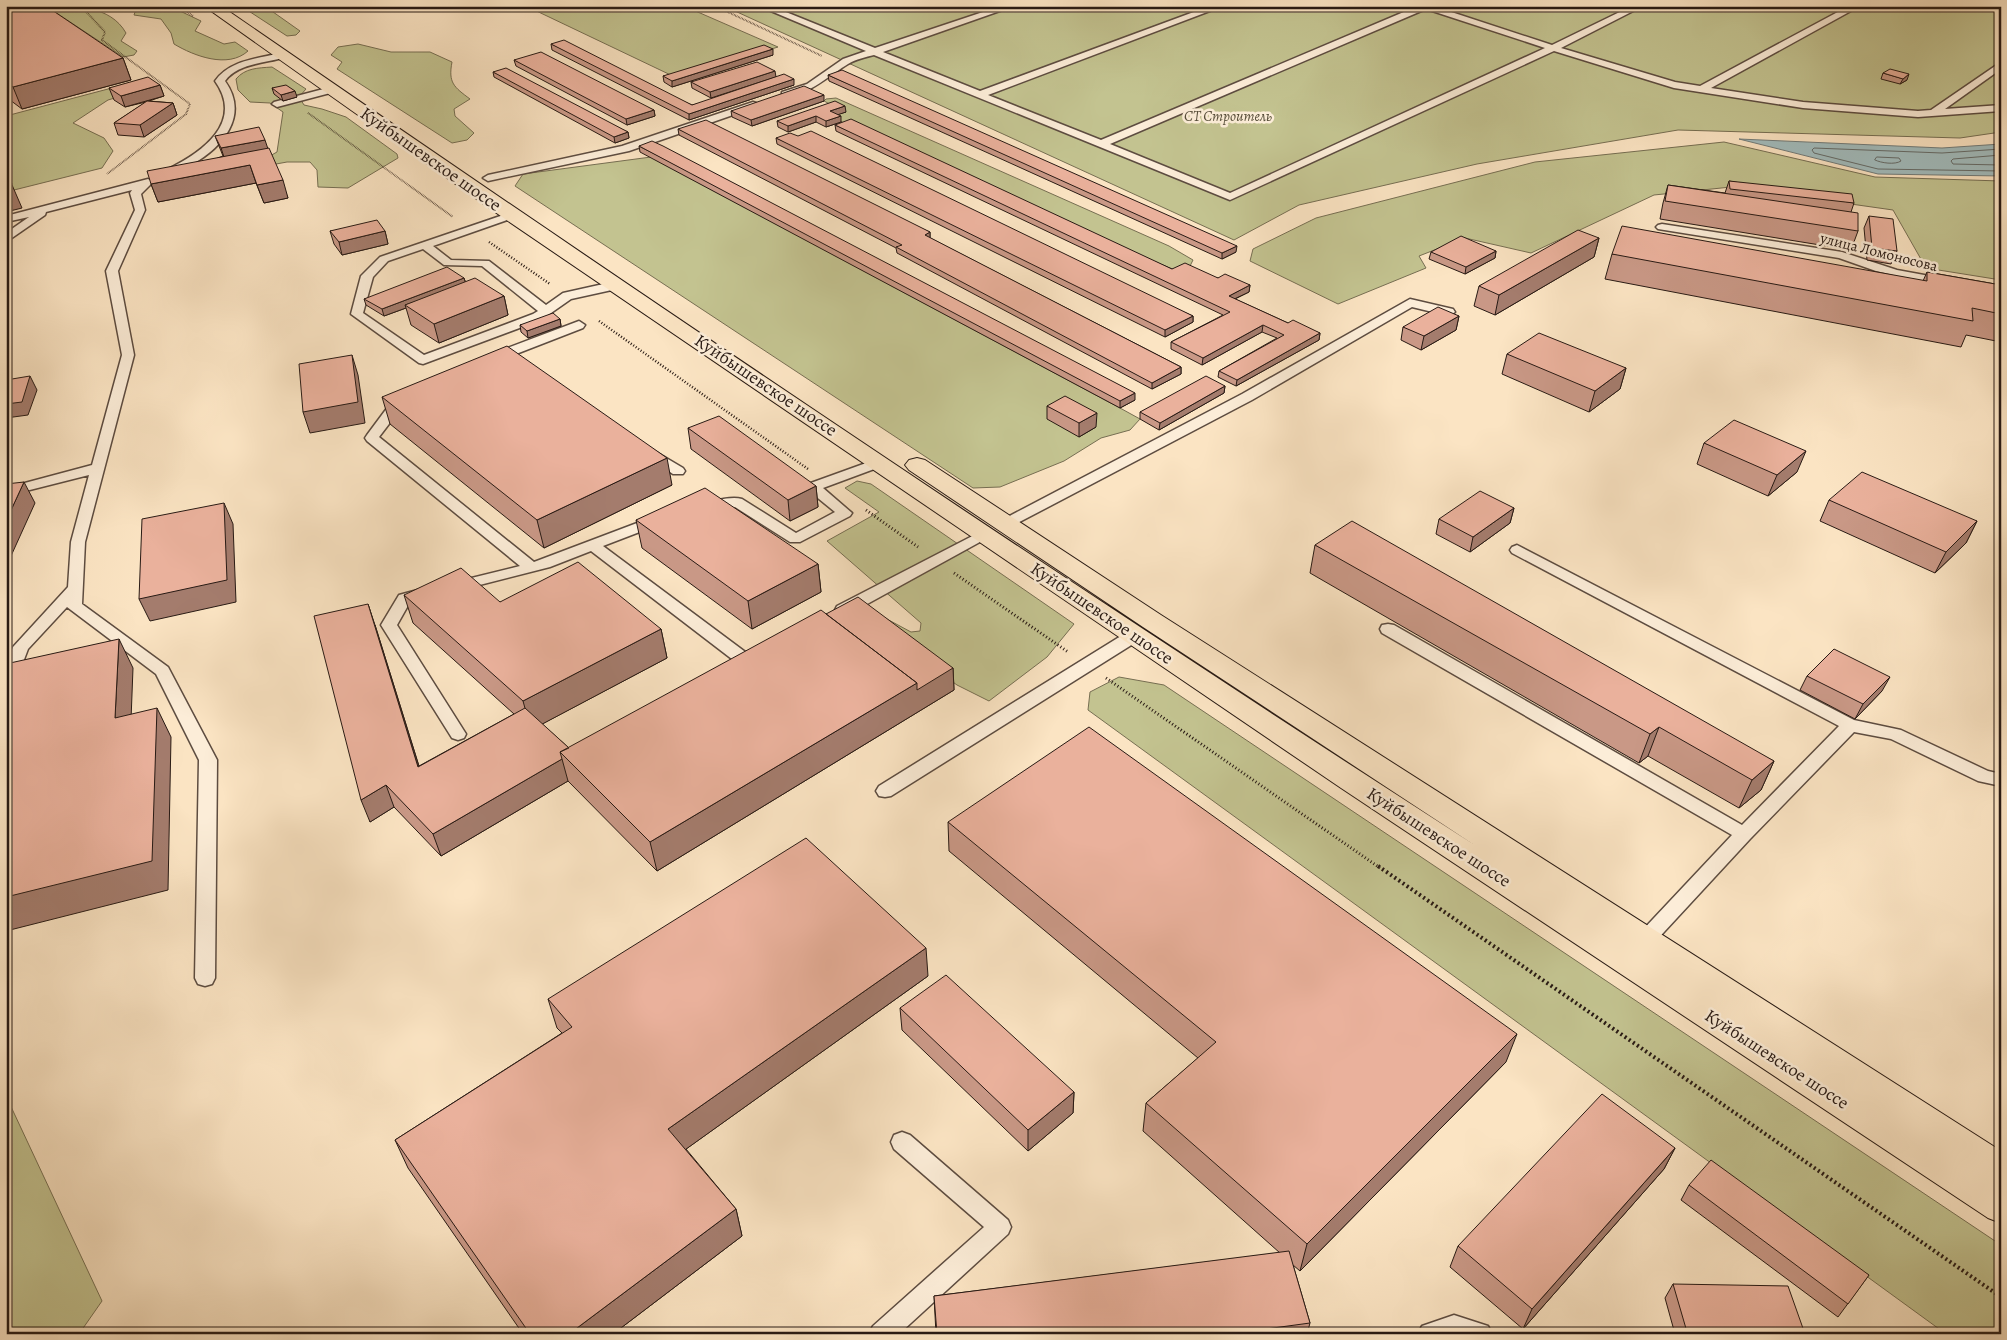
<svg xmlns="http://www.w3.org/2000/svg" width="2007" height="1340" font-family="Alegreya,serif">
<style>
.green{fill:#c3c390;stroke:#766e52}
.water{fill:#a2bcbd;stroke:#717b79}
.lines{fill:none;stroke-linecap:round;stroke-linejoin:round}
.shore{stroke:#656b68;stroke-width:1}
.service-casing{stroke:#5d4c40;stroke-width:3}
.primary-casing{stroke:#281a14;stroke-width:2}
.path-far3{stroke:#281a14;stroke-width:2;stroke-dasharray:0.5 1;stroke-linecap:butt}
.path-far2{stroke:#281a14;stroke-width:2.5;stroke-dasharray:1 2;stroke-linecap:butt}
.path-far1{stroke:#281a14;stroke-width:3;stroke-dasharray:1 2.5;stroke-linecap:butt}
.path{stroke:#281a14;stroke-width:4;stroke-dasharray:2 3;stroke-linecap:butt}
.service{fill:#fcedd8;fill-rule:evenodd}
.primary{fill:#fbe4c3;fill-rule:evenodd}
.wall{fill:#c99886;stroke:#281a14}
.shaded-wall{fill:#a47c6d;stroke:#281a14}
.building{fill:#eab19c;stroke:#281a14}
.labels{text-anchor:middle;stroke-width:5;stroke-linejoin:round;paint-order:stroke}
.far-park-label{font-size:15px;font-style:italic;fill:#564d39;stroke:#fcedd8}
.far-street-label{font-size:15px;fill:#281a14;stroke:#fcedd8}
.street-label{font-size:18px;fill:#281a14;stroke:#fcedd8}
</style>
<rect width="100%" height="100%" fill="#fbe4c3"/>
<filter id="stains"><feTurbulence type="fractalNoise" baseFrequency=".004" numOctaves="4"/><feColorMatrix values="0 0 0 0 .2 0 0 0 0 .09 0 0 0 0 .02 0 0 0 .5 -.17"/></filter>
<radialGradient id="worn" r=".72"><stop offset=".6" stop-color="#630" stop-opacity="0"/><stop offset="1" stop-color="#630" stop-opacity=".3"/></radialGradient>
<path class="green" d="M46,6C75,6 110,5 126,33L121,41L137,51L134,55L123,57Z
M241,6H267L266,7L300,31L296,35L287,36Z
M526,6H684L778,47L677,78Z
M724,6H2001V132L1960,138L1678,130L1477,164L1299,205L1234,240Z
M148,9L180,11L201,21L195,31L224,44L235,42L248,51C228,69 194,56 174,44L171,33L161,19L134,15L135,12Z
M358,44L391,52H430L452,62C448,83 454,87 470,99L454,109L455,116L474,133L467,140L452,143L337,69L342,62L331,55L338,47Z
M272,67L306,89L299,97L304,105L322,109L346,117L397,154L398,158L348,188L318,187L317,170L310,162H287L173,183L268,157L277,152L283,112L270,103L250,102L238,90L236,79C245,68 258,68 272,67Z
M142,80L152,87L108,100L73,123L104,138L113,151L102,168L6,192V116Z
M836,98L1169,246L1193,260L1190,266L1172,275L831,117L845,112L824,101L826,99Z
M1724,142L1875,177L2001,181V280L1926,268L1893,210L1731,187L1654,195L1531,253L1465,238L1419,256L1426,268L1338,304L1250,261L1253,249L1316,218L1535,162Z
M651,157L1120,408L1140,419L1130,430L1101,438L1064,461L1000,487L973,488L515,186L523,174Z
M857,481L871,484L1074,624L1047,657L989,701L957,685L870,623L885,618L911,632L920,631L921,623L827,541L879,512L845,488Z
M1119,677L1164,685L2001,1245V1334H1946L1088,710L1090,692Z
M6,1096L102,1301L79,1334H6Z"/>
<path class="water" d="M1739,139L1942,148L2001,144V176L1878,174Z"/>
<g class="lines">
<path class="shore" d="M2001,149L1942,153L1814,148L1812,150L1814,153L1878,169L2001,171
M2001,155L1953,159L1951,161L1953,164L2001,165
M1877,157L1899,158L1901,161C1895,165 1881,163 1875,160Z"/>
<g class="service-casing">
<path id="service" d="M759,6H771L875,48L1001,6H1014L883,52L980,91L1210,6H1223L988,95L1101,140L1418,6H1433L1552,45L1632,6H1643L1561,48L1675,82L1700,86L1849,6H1860L1711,88L1803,102L1918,111L1931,110L2001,62V69L1945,109L2001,105V111L1918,117L1803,108L1674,88L1554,51L1230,200L874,55C866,57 856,59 848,64C831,74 803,100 782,96V92L807,84L843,59L866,51ZM1426,9L1545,48L1230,193L1110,144Z
M280,53L283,54V58C264,63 237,64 225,81C250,116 222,148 191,165C184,169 175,176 166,174L165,172L166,170C201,153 245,123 215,81C230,60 257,59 280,53Z
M331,87L336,90L334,92L277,107L272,104L274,102Z
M753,102L756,103V107L629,151L488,181L483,178L488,175L622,146Z
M148,179L153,182L141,194L145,210L118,271L134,355L85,542L82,604L168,667L217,760L215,978L212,984L205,986L198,984L195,978L199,760L156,674L67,607L28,649L14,686L12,690L6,691V664L13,647L68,587L71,542L89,475L6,496V488L92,465L122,355L106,271L135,210L130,193L132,190L46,212L45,215L6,242V233L29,217L6,222V216Z
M512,212L518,215L516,217L433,246L451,260L489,261L546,305L563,293L617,281L623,285L621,288L571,299L541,320L423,364L419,363L351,314L361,276L380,257ZM423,249L444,265L482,266L538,311L533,314L424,355L363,313L373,277L388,261Z
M1662,224L1842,252L1897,270L1946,279L1952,283L1946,287L1933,284L1876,271L1839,258L1658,229L1656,227L1658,225Z
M1410,299L1453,309L1455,312L1449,316L1412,307L1252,400L1010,527H1000L998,524L1000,521L1242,394Z
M579,321L585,325L583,328L516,354L524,361L522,364H514L500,353L502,350Z
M401,395L408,399L379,437L534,562L653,517H663L665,520L663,523L603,546L748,654L755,652L761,653L763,657L761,661L747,667L741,666L591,551L550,567L456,591L451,589L448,586L451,583L520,566L367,441L365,438L367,435L396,396Z
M651,449L683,468L685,471L683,474H673L646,456L644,453Z
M880,458L887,462L885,465L823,488L852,513L850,516L800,542H790L735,507L708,511L703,510L701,507L703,504C714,501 731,496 742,499L796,533L835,512L808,490L806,487L808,484Z
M984,530L989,531L991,534L989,537L849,614H837L835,610L837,606Z
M1517,545L1854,720L1901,730L1988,771L2001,774V786L1978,781L1891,739L1854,732L1750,839L1652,945L1645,948L1638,945L1635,940L1638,935L1732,835L1382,633L1380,629L1382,625L1388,624L1394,625L1742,825L1839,726L1512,553L1510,550L1512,547Z
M425,588L430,590L433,593L430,596L410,602L397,625L466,734L464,738L458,740L452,738L381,625L399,595Z
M1135,630L1141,631L1143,635L1141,639L891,796L885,797L879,796L876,791L879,786L1129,631Z
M902,1132L910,1135L1008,1220L1011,1227L1008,1234L899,1334H869L873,1326L984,1227L894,1149L891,1142L894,1135Z
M1454,1315L1488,1326L1492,1334H1418L1422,1326Z"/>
</g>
<g class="primary-casing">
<path id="primary" d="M204,6H221C636,292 1053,574 1476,846L1143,627L909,470L905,465L909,460L917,458L925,460L1161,615L2001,1151V1223L1988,1218L1341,788L975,539L505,219Z"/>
</g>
<path class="path-far3" d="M81,6L105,32L102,40L190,104L186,114L107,174
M179,6L193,16
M715,6L822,56
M308,113L453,217"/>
<path class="path-far2" d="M489,242L550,284
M599,321L808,469"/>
<path class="path-far1" d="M866,510L918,547
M954,573L1068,652
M1106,678L1380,868"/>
<path class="path" d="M1378,866L2001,1297"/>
<use href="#service" class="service"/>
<use href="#primary" class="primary"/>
</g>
<path class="wall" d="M6,6L123,58L131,80L22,109L6,97Z
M551,44L692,105L794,85L689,120L552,50Z
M773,55L672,87L664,82L663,76Z
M514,60L654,110L655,116L627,125L516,66Z
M493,72L628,132L629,138L615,143L494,77Z
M1883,73L1907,80L1900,84L1881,79Z
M828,75L1236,252L1222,259L829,81Z
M776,77L711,98L692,88L691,82Z
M160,85L164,96L149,101L173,103L177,115L144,137L118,135L114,123L146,102L125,107L114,100L109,88Z
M272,88L297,97L283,101L274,94Z
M824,101L752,126L732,117L731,111Z
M846,112L838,114L841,122L826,127L816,122L788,132L778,127L777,121Z
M835,125L1172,269L1218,278L1250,285L1249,292L1235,299L1288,323L1320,333L1319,340L1236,386L1218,377L1219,371L1277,338L1262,332L1202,365L1171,349V342L1223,315L836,131Z
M678,129L930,232V238L1181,367V374L1152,389L897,253L896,248L679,135Z
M215,136L268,148L288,198L264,203L256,183L158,202L151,184L223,156Z
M776,138L1193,316V322L1165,337L777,144Z
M639,146L1135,400L1120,408L640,152Z
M1729,181L1854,203L1851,212L1858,231L1851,250L1660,219L1663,203L1668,185L1725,193Z
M1869,216L1897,251L1891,264L1867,260L1864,228Z
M330,231H385L388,244L342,255L334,244Z
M1599,238L1594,257L1495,315L1474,306L1479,286Z
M1496,251L1495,258L1465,274L1429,259L1431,252Z
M1612,254L1923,281L1927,272L2001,285V342L1966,335L1961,347L1605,279Z
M464,278L465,281L504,296L508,315L439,343L411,325L406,308L384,316L366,305L364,299Z
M1459,316L1456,330L1421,350L1401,340L1403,327Z
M560,319L561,326L528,338L521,332L520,325Z
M1507,354L1626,368L1620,389L1589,412L1502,374Z
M1225,386L1224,393L1159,430L1140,419V412Z
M382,397L672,485L544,548L390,424Z
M1047,406L1096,427L1079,437L1047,419Z
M688,428L816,486L818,507L790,521L691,449Z
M1704,443L1797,472L1768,496L1697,464Z
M1829,500L1977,521L1966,543L1935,573L1820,521Z
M1514,508L1510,523L1470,552L1436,534L1439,519Z
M636,520L818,564L821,592L752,629L642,548Z
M1315,545L1774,761L1761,790L1739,808L1648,756L1639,763L1310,573Z
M404,595L500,602L661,629L667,658L542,724L569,748L826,614L953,668L954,690L657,871L568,781L441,856L394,807L370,822L375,625L419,766L514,714L413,623Z
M1807,676L1882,691L1855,719L1800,690Z
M948,822L1506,1062L1300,1271L1293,1265L1310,1323L1307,1334H936L934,1296L1280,1253L1143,1131L1146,1103L1198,1058L949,851Z
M928,976L686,1149L736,1209L742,1236L613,1334H523L408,1168L395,1140L562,1033L557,1028L548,999Z
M900,1008L1074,1092L1073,1113L1028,1151L902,1030Z
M1675,1148L1664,1169L1523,1329L1450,1267L1458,1246Z
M1689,1185L1869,1275L1838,1317L1681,1200Z
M1673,1284L1805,1334H1675L1665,1298Z"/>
<path class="shaded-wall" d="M773,49V55L672,87V81Z
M123,58L131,80L22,109L13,87Z
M775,71L776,77L711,98L710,92Z
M1909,74L1907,80L1900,84L1903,79Z
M794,79V85L689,120V114Z
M160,85L164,96L125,107L121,96Z
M295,91L297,97L283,101L281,95Z
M824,95V101L752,126L751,120Z
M173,103L177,115L144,137L140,125Z
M845,106L846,112L831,117L830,111Z
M654,110L655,116L627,125L626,119Z
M816,116V122L788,132V126Z
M841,116V122L826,127V121Z
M628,132L629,138L615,143L614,137Z
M265,140L269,152L225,160L221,148Z
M250,165L256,183L158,202L151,184Z
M6,171L22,208L6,212Z
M283,180L288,198L264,203L257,185Z
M385,231L388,244L342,255L339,242Z
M930,232V239L925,235Z
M1599,238L1594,257L1495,315L1499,295Z
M1237,246L1236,252L1222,259V253Z
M1496,251L1495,258L1465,274L1466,267Z
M464,278L466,285L405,305L406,308L384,316L382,309Z
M1250,285L1249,292L1228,302L1229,296Z
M504,296L508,315L439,343L434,324Z
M1193,316V322L1165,337V330Z
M1459,316L1456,330L1421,350L1424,336Z
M560,319L561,326L528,338L527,331Z
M1263,325L1262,332L1202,365L1203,358Z
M1320,333L1319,340L1236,386L1237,380Z
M352,355L358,375L365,423L310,433L303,412Z
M1181,367V374L1152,389V383Z
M1626,368L1620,389L1589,412L1595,391Z
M30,376L37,390L28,415L6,418V404Z
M1225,386L1224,393L1159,430L1160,423Z
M1135,393V400L1120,408V401Z
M1097,413L1096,427L1079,437V423Z
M1806,451L1797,472L1768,496L1777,475Z
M667,458L672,485L544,548L537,520Z
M24,482L35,503L6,567V521Z
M816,486L818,507L790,521L788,500Z
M224,503L233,524L236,602L150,621L139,599Z
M1514,508L1510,523L1470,552L1473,537Z
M1977,521L1966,543L1935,573L1946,552Z
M818,564L821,592L752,629L748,601Z
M368,604L375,625L426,789L418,767Z
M661,629L667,658L531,730L523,701Z
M119,639L133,668L130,746L115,718Z
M953,668L954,690L657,871L650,842L917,683Z
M1890,677L1882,691L1855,719L1863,704Z
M157,708L171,737L168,890L6,931V897Z
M1659,727L1648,756L1639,763L1650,734Z
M562,759L568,781L441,856L433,834Z
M1774,761L1761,790L1739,808L1752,780Z
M386,785L394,807L370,822L361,800Z
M926,948L928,976L675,1157L668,1129Z
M1517,1034L1506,1062L1300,1271L1307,1244Z
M1074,1092L1073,1113L1028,1151V1130Z
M1675,1148L1664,1169L1523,1329L1532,1309Z
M736,1209L742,1236L613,1334H569Z"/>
<path class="building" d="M6,6H46L123,58L13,87L6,82V69L11,68L6,65Z
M564,40L692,105L784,74L794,79L689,114L551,44Z
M764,45L773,49L672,81L663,76Z
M541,52L654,110L626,119L514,60Z
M757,62L775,71L710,92L691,82Z
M506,68L628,132L614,137L493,72Z
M1890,69L1909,74L1903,79L1883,73Z
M842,70L1237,246L1222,253L828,75Z
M148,77L160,85L121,96L109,88Z
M286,85L295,91L281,95L272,88Z
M804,86L824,95L751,120L731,111Z
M147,101L173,103L140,125L114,123Z
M835,101L845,106L830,111L841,116L826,121L816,116L788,126L777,121Z
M851,119L1172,269L1185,263L1218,278L1225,274L1250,285L1229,296L1288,323L1293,320L1320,333L1237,380L1219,371L1284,335L1263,325L1203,358L1171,342L1230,312L835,125Z
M706,120L930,232L925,235L1181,367L1152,383L896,247L902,245L678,129Z
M259,127L265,140L221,148L215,136Z
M811,131L1193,316L1165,330L776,138L790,133L798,136Z
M652,141L663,146L1135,393L1120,401L639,146Z
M269,148L283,180L257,185L250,165L151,184L147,171Z
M6,171L12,184L6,185Z
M1729,181L1852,194L1854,203L1730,189Z
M1668,185L1858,213V231L1665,201Z
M1869,216L1893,219L1897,251L1872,248Z
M377,220L385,231L339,242L330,231Z
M1622,226L1927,281V272L2001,285V314L1972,308L1973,321L1612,254Z
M1578,230L1599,238L1499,295L1479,286Z
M1461,236L1496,251L1466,267L1431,252Z
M447,267L464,278L382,309L364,299Z
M475,278L504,296L434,324L405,305Z
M1438,307L1459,316L1424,336L1403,327Z
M553,313L560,319L527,331L520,325Z
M1539,333L1626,368L1595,391L1507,354Z
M507,346L667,458L537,520L382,397Z
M352,355L358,402L303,412L299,364Z
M30,376L22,402L6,404V380Z
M1206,376L1225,386L1160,423L1140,412Z
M1065,396L1097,413L1079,423L1047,406Z
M719,416L816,486L788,500L688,428Z
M1734,420L1806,451L1777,475L1704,443Z
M1862,472L1977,521L1946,552L1829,500Z
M24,482L6,521V484Z
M705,488L818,564L748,601L636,520Z
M1480,491L1514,508L1473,537L1439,519Z
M224,503L227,580L139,599L142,519Z
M1352,521L1774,761L1752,780L1659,727L1650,734L1315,545Z
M578,562L661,629L523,701L404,595L461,568L500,602Z
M858,597L953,668L917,690V683L826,614Z
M368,604L418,767L525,708L569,748L560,752L562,759L433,834L386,785L361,800L314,616Z
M821,610L917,683L650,842L560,752Z
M119,639L115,718L157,708L152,861L6,897V691L10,663Z
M1834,649L1890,677L1863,704L1807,676Z
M1089,727L1517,1034L1307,1244L1146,1103L1216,1042L948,822Z
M806,838L926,948L668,1129L736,1209L569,1334H530L395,1140L572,1027L548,999Z
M946,975L1074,1092L1028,1130L900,1008Z
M1602,1094L1675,1148L1532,1309L1458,1246Z
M1711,1160L1869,1275L1848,1304L1689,1185Z
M1289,1251L1310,1323L1229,1334H937L934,1296Z
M1673,1284L1788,1286L1805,1334L1687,1332Z"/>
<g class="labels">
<g class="far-park-label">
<text x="1228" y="121">СТ Строитель</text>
</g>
<g class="far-street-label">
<text transform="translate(1879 252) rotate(14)" y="5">улица Ломоносова</text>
</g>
<g class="street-label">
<text transform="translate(431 159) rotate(35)" y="6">Куйбышевское шоссе</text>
<text transform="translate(766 385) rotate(34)" y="6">Куйбышевское шоссе</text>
<text transform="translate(1102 613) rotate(34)" y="6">Куйбышевское шоссе</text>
<text transform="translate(1439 837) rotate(33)" y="6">Куйбышевское шоссе</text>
<text transform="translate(1777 1059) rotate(33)" y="6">Куйбышевское шоссе</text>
</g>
</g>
<rect width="2007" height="1340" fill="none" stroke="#fbe4c3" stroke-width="25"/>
<rect x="8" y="8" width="1992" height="1325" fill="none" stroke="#281a14" stroke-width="2.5"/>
<rect x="12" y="12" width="1982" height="1315" fill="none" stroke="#281a14"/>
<rect width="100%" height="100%" filter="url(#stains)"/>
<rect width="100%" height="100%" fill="url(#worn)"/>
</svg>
